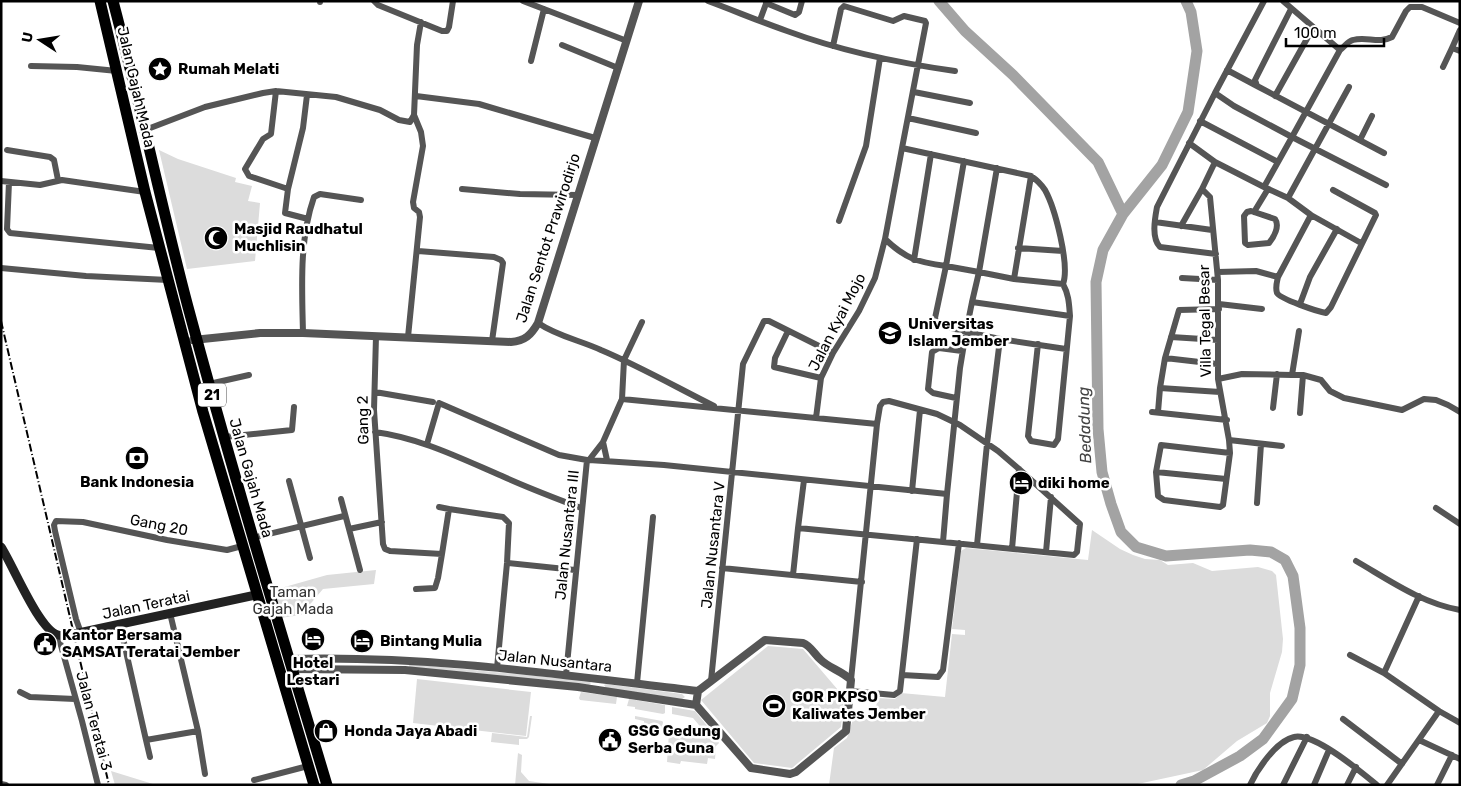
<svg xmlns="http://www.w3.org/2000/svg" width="1461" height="786" font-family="Rubik,sans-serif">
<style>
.green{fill:#dcdcdc}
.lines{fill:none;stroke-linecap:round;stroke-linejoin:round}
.river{stroke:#a3a3a3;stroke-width:11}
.minor{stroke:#555;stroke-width:6}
.tertiary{stroke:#555;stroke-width:8}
.secondary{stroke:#222;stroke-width:9}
.trunk{stroke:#000;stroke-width:11}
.rail{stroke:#000;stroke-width:2;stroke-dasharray:8 2.5 1 2.5;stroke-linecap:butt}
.labels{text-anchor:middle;stroke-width:5;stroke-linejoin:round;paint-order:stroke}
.shield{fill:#fff;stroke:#4c4c4c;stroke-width:1}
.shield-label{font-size:14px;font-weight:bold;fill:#000}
.poi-label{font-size:15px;font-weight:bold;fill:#000;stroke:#fff;text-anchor:start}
.street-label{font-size:15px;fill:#000;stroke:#fff}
.park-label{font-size:15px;fill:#333;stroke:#fff}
.water-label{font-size:16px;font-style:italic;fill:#444;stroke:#fff}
</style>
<rect width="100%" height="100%" fill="#fff"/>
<path class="green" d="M159,150L178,159L236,178L235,182L252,186L248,201L260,203L255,261L187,269Z
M1092,530L1120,549L1133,555L1145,559L1160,560L1168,565L1193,563L1212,571L1258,567L1272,571L1276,575L1283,639L1282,652L1270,693V716L1267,723L1237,741L1203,770L1133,785H829L834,748L847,738L853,719H873L878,698L895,699L901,693L945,697L952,634L965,635V630L952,629L961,551L966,548L1088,560Z
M376,570L374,584L323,589L301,615L280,618L274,590L327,575Z
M768,646L803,649L844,697L841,727L792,768L754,763L701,700Z
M409,664L589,681L591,683L589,685L409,667Z
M417,679L531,692L526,736L413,723Z
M606,684L682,694L685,697L682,699L606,688L604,685Z
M581,692L617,697L616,704L580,700L579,698Z
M629,699L665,705V713L663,714L635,709V707L627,706Z
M672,707L695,711L709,728L704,731L693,718L672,714Z
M530,716H532L529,737L527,739H519V745L491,742L492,733L527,737Z
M635,716L662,721L663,722L661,735L649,733V727L644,726V721L635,719Z
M669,733L680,739L683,734L715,737L719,743L716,746L715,759L708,758L707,764L681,761L680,764L667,762Z
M518,753L522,755L521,772L529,781L556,785H515Z
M111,771L153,784V785H115Z"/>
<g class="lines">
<path class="river" d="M939,1L965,31L1013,75L1098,162L1123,214
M1181,785L1194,781L1240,756L1263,739L1292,699L1300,665V628L1293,576L1285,560L1271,552L1250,550L1166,556L1136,547L1121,532L1111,504L1102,472L1098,429L1096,282L1103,250L1123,214L1162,165L1188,112L1197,51L1191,12L1186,1"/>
<path class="minor" d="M374,1L378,5L442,31H447L449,27L453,1
M523,1L627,41
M708,1C735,11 761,22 787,31C841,51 898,63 955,71
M1283,1L1340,50C1344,47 1348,41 1353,40C1366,36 1379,44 1392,37L1406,11L1410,7H1422L1460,23
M320,2V1
M766,3L795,15L799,12L802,1
M1291,9L1255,80L1257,86L1384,153
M760,20L767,1
M1460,30L1452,48L1460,51
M562,45L618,68
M833,46L841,9L844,6L893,21L904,16L925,21L926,23L902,148L1031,176C1037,180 1041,184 1045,190C1055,208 1070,265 1063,284C1069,295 1069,304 1070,316L1058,439L1054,445L1031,441L1028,436L1038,344
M1340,50L1292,137L1386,185
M531,61L544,9
M31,66L77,67L117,71
M1443,67L1452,48
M1227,70L1257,86
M276,91L271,134L263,139L245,169L249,176L288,189L303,128L307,95
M914,92L970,103
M1215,93L1157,207C1155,218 1151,238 1160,247L1216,254
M416,96L479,104L595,138
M1275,96L1313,28
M908,118L976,133
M1200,121L1278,162
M145,130L205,107L263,93L276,91L336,97L380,110L399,120L410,122L414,115L417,45L421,22
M1360,140L1372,116
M1189,143L1215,162
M902,148L885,239C906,259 917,262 946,266L964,161
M7,150L50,157L54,160L58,180
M1,181L40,185L62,180L145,192
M9,182L7,229L10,233L159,248
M1264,187L1288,198L1311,215L1361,243
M288,189L285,213L308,219
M462,189L520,194L578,195
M1288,198L1349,87
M1251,211L1275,219C1280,226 1274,237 1269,243L1248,245L1245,243L1244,216L1247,212Z
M1254,212L1268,189
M1311,215L1278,277C1277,282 1275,287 1277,293C1280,299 1319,312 1326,313L1331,307L1376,215L1375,213L1333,190
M839,221L866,146L880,58
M1155,222L1212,230
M1181,226L1202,189
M1018,248L1063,251
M418,251L494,257L501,260L503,263L492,341
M914,260L931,154
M1,268L86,276L168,280
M1218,272L1256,271L1278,277
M1182,278L1218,280
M1014,279L1031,176
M972,302L979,272L1014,279L1063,284
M1219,304L1262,309
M1300,304L1310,277L1337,229
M1219,309L1179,310L1165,358L1160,388L1220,392
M538,323C557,336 579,340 601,350C639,366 676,387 714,406
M788,331L775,358L774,367L821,378
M303,333C302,288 299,240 314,197L320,194L361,200
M376,336L374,410L383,544L385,549L390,551L442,554L449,509L439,507
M408,337L420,217L419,212L414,208L413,202L423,146L421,132L414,115
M1171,337L1218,340
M1000,339L966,332L972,302L1070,316
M1165,358L1217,364
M1292,375H1303L1300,413
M1303,375L1321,380L1330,391L1344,398L1402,410L1424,399L1436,400L1448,405L1460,412
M1218,379L1242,374L1292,375L1299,331
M209,384L249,375
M375,392L433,402
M956,398L933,393L928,389L932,352L939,348L962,351
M622,399L877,424
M1273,408L1277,374
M1152,412L1227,420
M1158,412L1160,388
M816,418L821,378L833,353L859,311L875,278L885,239
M375,432C420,438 460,458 502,476C528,488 555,498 581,508
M224,437L292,430L294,407
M1229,440L1282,446
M603,442L607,460
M427,444L439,403L559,455L587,460
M1230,453L1161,445L1156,472L1158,496L1164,500L1220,507L1223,505L1230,453L1229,440L1218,379V280L1210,197L1202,189L1215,162L1264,187L1292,137L1234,106L1215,93L1264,1
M589,460L664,465L947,494L943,542L798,528L793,575
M1156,472L1226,479
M289,481L310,558
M912,491L920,410
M947,494L960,368L966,332L937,324L935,318L946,266L979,272L997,168
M341,499L349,529L382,522
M1257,503L1261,444
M1436,508L1460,524
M449,509L503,517L509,523L507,563L497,668
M798,528L804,480
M349,529L360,570
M252,538L344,516
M977,545L987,444L1000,339L1066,349
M1012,549L1019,469
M1046,552L1051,497
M1356,561C1389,580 1421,603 1460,610
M507,563L575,570
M722,568L862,582
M416,589L435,588L438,578L442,554
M1419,596L1384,673L1439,711L1460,723
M170,613L198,731L205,774
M120,625L146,740L198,731
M81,633L76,619L55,531L54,525L56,521L83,522L167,540L227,550L242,546
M58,635L82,721L98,785
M1350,655L1384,673
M566,675L587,460H589L603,442L622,399L624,360L642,322
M902,675L938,677L943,670L959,543
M851,680L877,424L880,406L883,402L889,401L937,414L960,425L998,451L1019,469L1080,524L1077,552L1074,555L943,542
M711,681L743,364L764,321H769L833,353
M637,683L653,517
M850,691L894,695L900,691L917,539
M20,692L30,697L75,699
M1343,719L1402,764
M146,740L150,757
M1419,740L1460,759
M254,780L308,766
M1,784L6,785
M1250,785C1257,770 1276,741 1294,737C1314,732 1361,772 1377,785
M1283,785L1307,737
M1314,785L1329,750
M1347,785L1356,767
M1387,785L1439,711
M1437,785L1452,755"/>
<path class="tertiary" d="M193,340L260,333H303L511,342C525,341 531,335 538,323L639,1
M765,640L803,643C811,646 814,654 821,660C829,668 842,671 851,680L846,731L796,772L790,774L751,768L696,705L698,691Z
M289,659C426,655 562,675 698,691
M292,669L405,670L578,687L696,705"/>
<path class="secondary" d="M1,547C13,565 39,630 58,635C62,636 69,635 74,634L256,595"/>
<path class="trunk" d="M100,1L145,192L203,412L314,785
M113,1C140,103 161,205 188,307C231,467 279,626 327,785"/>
<path class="rail" d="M1,321L109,785"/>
</g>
<defs>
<g id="sight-disc" transform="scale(1.25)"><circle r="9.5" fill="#000" stroke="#fff"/><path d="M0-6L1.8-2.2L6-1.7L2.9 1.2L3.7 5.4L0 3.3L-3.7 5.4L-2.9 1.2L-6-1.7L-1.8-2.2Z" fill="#fff"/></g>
<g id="mosque-disc" transform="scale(1.25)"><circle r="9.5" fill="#000" stroke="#fff"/><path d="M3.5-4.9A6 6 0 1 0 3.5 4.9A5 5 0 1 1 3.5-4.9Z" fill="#fff"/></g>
<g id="university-disc" transform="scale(1.25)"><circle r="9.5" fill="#000" stroke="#fff"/><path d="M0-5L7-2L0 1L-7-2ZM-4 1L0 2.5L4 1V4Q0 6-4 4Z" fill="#fff"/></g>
<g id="bank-disc" transform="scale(1.25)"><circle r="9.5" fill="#000" stroke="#fff"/><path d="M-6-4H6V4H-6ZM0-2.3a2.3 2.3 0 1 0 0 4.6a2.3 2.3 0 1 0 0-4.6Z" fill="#fff"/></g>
<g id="hotel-disc" transform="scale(1.25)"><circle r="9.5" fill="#000" stroke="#fff"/><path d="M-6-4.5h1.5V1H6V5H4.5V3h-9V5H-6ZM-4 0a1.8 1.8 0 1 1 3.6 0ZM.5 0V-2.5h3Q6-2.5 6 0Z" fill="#fff"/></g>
<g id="civic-disc" transform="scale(1.25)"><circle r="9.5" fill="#000" stroke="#fff"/><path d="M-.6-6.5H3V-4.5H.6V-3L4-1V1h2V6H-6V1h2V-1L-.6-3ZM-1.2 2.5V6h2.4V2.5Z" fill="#fff"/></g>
<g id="stadium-disc" transform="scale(1.25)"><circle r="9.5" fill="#000" stroke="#fff"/><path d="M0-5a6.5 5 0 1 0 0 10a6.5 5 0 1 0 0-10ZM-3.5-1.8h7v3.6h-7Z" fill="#fff"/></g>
<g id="shop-disc" transform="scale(1.25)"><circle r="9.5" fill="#000" stroke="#fff"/><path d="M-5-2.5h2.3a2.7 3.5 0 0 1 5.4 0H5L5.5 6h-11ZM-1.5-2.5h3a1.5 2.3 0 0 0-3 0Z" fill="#fff"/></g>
</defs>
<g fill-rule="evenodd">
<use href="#sight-disc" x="160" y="69"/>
<use href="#mosque-disc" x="216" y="238"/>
<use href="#university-disc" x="890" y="333"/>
<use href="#bank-disc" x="137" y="458"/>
<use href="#hotel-disc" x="1021" y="483"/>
<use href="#hotel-disc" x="313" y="639"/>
<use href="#hotel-disc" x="362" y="641"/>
<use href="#civic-disc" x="45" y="644"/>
<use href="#stadium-disc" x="774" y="706"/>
<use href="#shop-disc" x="326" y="731"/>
<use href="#civic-disc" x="610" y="740"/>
</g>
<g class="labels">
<rect class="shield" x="198" y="383.5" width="28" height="23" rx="4"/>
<g class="shield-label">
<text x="212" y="400">21</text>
</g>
<g class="poi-label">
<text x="178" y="74">Rumah Melati</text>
<text x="234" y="234">Masjid Raudhatul<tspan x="234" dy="17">Muchlisin</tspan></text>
<text x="908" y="329">Universitas<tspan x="908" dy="17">Islam Jember</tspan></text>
<text x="137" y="487" text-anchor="middle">Bank Indonesia</text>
<text x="1038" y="488">diki home</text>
<text x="62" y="640">Kantor Bersama<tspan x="62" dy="17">SAMSAT Teratai Jember</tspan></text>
<text x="380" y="646">Bintang Mulia</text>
<text x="313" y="668" text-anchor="middle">Hotel<tspan x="313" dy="17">Lestari</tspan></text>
<text x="792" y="702">GOR PKPSO<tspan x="792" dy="17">Kaliwates Jember</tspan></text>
<text x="344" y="736">Honda Jaya Abadi</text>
<text x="628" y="736">GSG Gedung<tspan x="628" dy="17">Serba Guna</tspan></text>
</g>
<g class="street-label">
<text transform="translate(136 87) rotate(77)" y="5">Jalan Gajah Mada</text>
<text transform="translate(548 238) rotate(-72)" y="5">Jalan Sentot Prawirodirjo</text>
<text transform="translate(1205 321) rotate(-91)" y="5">Villa Tegal Besar</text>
<text transform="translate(837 322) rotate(-63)" y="5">Jalan Kyai Mojo</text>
<text transform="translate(363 420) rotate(-91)" y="5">Gang 2</text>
<text transform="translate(251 478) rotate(74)" y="5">Jalan Gajah Mada</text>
<text transform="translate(159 525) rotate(11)" y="5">Gang 20</text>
<text transform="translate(567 535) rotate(-84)" y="5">Jalan Nusantara III</text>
<text transform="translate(713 545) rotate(-84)" y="5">Jalan Nusantara V</text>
<text transform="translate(146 605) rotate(-12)" y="5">Jalan Teratai</text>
<text transform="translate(555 661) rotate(6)" y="5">Jalan Nusantara</text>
<text transform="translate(94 721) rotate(75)" y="5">Jalan Teratai 3</text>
</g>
<g class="park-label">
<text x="293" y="597">Taman<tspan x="293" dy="17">Gajah Mada</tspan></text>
</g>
<g class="water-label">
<text transform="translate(1084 425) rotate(-92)" y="6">Bedadung</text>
</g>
</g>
<rect width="1461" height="786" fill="none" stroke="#000000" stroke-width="5"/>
<g transform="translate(40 40) rotate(282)" stroke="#ffffff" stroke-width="4" paint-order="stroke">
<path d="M0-4L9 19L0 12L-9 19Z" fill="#000000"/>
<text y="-8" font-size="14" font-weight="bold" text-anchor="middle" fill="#000000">U</text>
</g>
<path d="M1286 38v8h98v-8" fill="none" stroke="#000000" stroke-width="2.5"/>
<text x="1294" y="38" font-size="15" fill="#000000" stroke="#ffffff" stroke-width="4" paint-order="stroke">100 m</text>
</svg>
